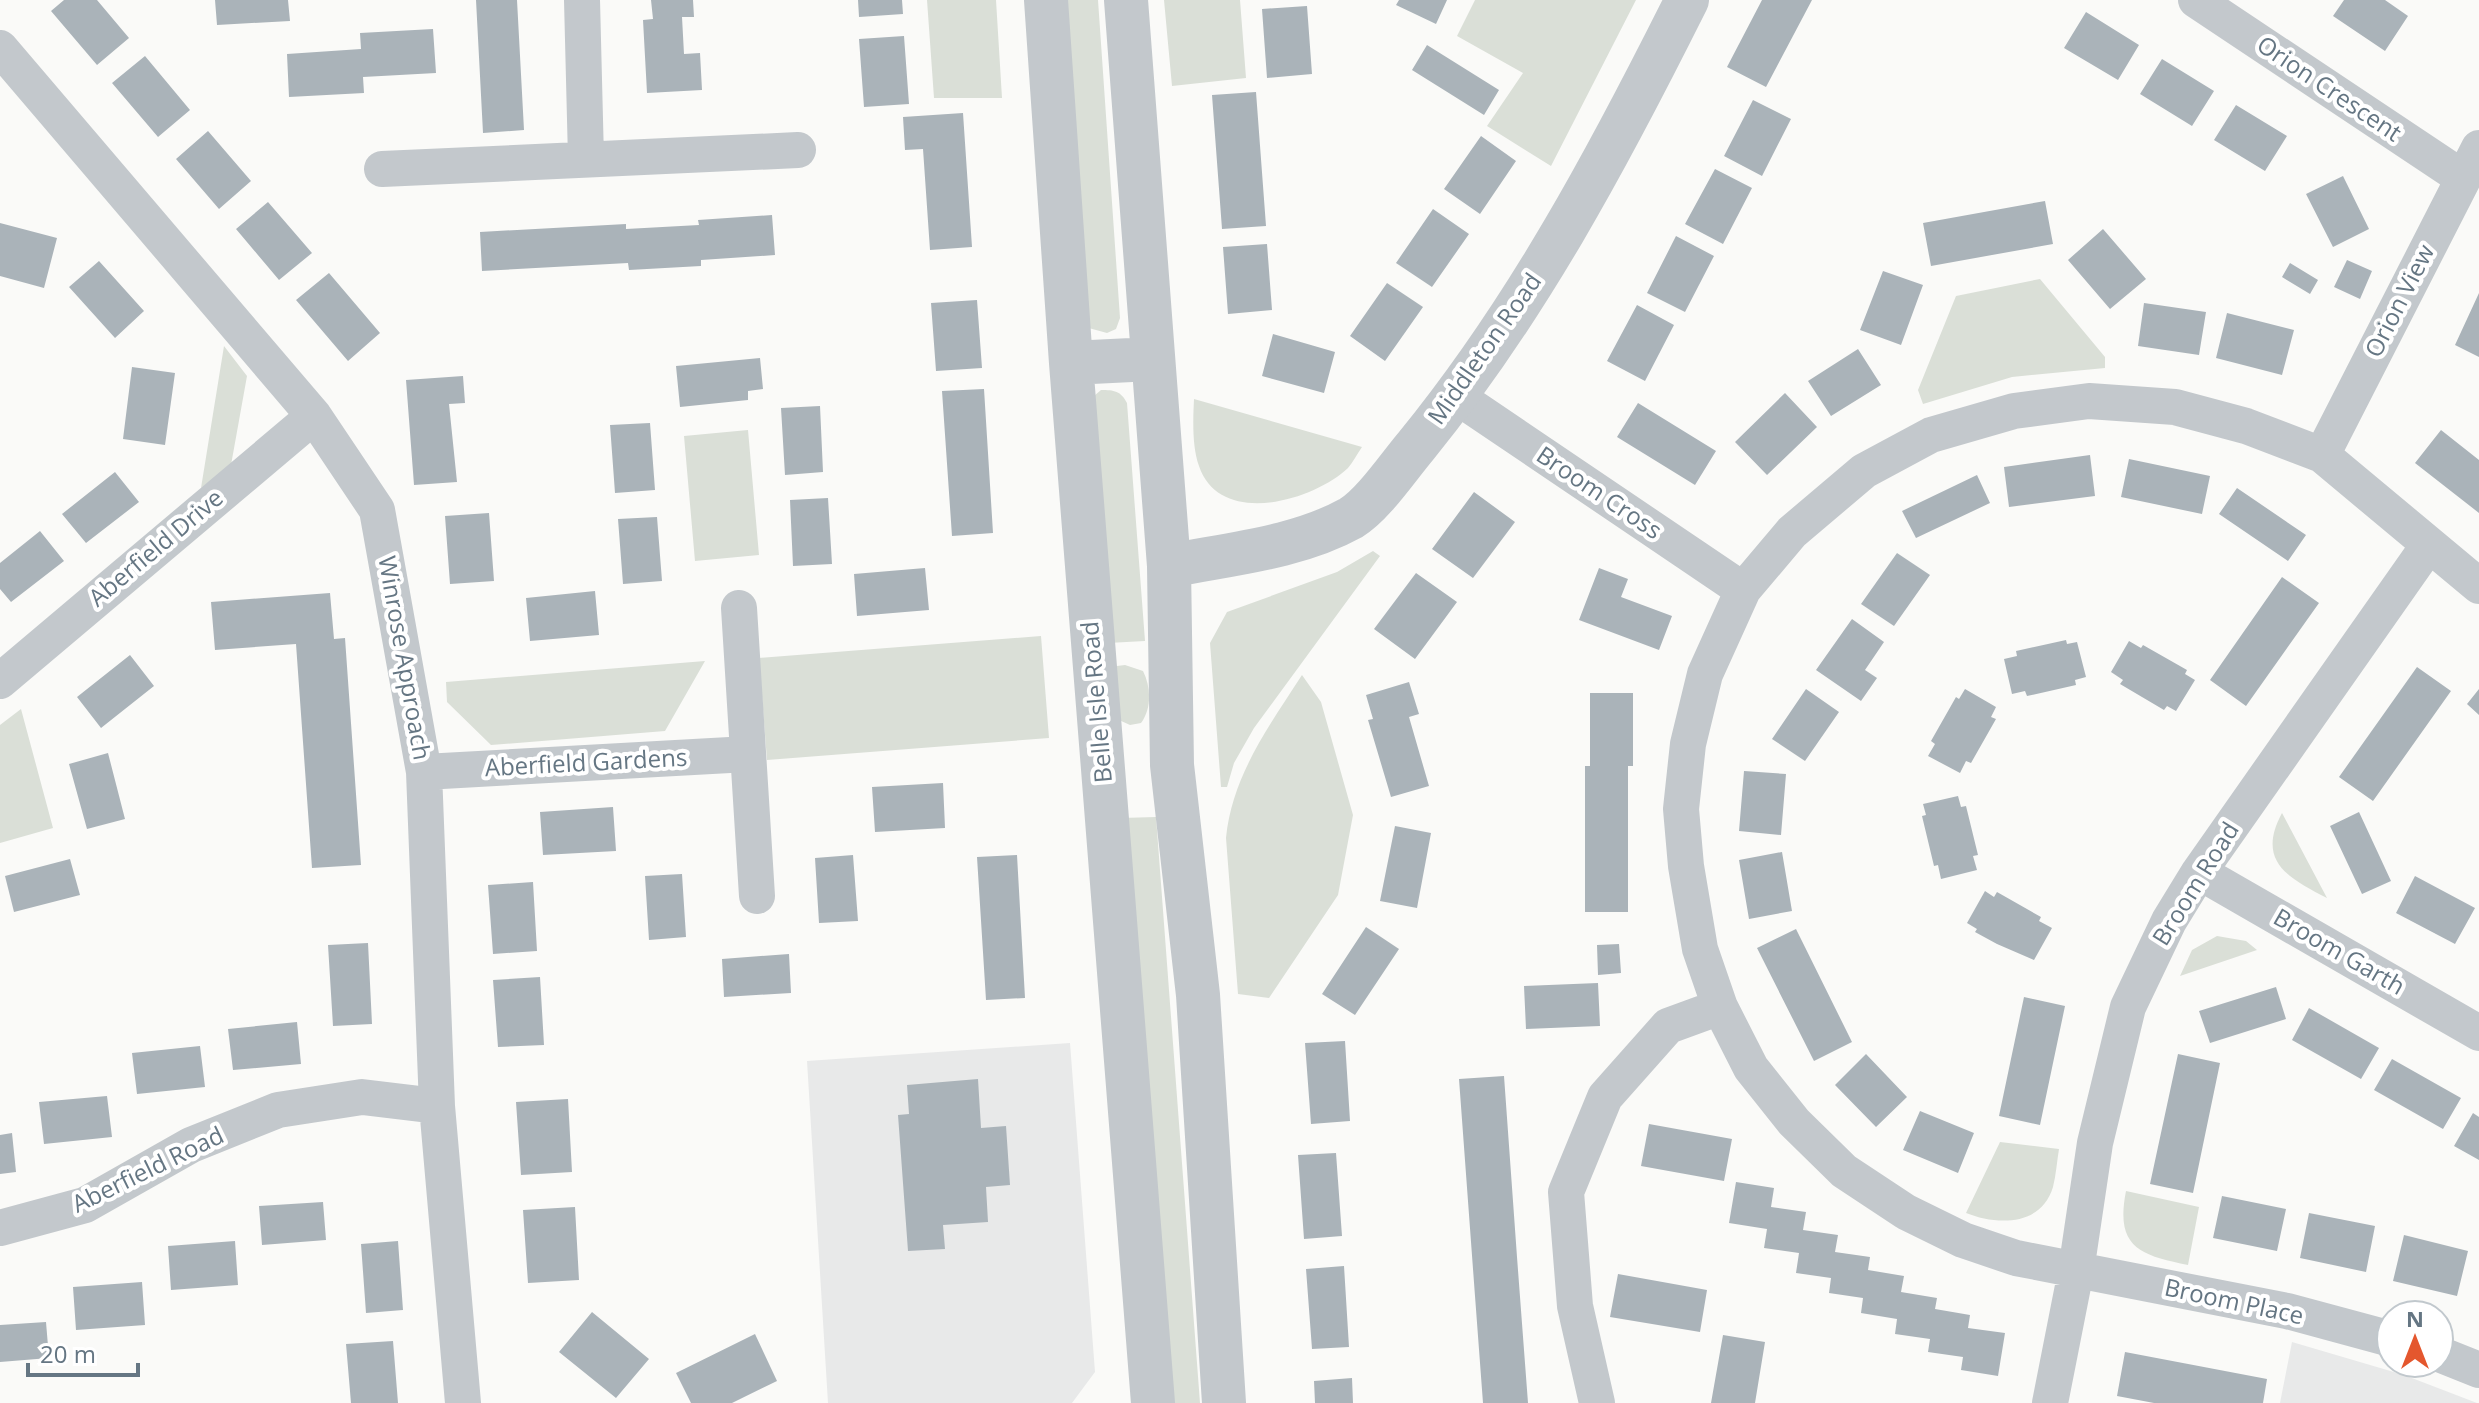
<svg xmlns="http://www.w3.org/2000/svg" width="2479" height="1403" font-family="'Open Sans',sans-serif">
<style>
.built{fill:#e8e9e9}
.green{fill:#dadfd7}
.building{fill:#aab3b9}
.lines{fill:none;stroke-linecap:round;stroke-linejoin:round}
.minor{stroke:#c3c8cc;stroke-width:36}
.tertiary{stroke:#c3c8cc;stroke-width:44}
.labels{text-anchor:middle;stroke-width:8;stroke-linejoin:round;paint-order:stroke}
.street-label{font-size:24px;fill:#657683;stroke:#fff}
</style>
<rect width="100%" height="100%" fill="#fafaf8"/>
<path class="built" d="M1070,1043L1095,1372L1072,1403H828L807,1061Z
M2292,1342L2404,1375L2477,1403H2280Z"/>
<path class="green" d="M927,0H996L1002,98H934Z
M1062,0H1098L1120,318L1116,329L1107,333L1085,327Z
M1164,0H1240L1246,78L1172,86Z
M1475,0H1636L1551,166L1487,126L1523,73L1457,36Z
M2040,279L2105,357V368L2012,377L1923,404L1918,390L1956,296Z
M224,346L247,376L231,465L201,488Z
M1101,390C1114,390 1121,391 1127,403L1145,641L1108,643L1094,396Z
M1194,399L1362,447C1357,454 1353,462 1348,468C1313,501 1220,528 1199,466C1192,446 1193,420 1194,399Z
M748,430L759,555L695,561L684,436Z
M1373,551L1380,556L1254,728L1234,763L1227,787H1221L1210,643L1227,612L1337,572Z
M1041,636L1049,738L767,760L759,658Z
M705,661L665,731L491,745L447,702L446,682Z
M1125,665L1143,671C1151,687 1152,708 1141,723L1130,725L1119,720L1111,675L1117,666Z
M1302,675L1321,702L1353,815L1338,895L1269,998L1238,994L1226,838C1232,776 1269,726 1302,675Z
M21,709L53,828L0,843V725Z
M2282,813L2327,898C2288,878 2256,861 2282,813Z
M1156,817L1200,1403H1163L1121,818Z
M2217,936L2246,941L2257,950L2180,976L2192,950Z
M2000,1142L2059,1149C2057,1161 2056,1175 2053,1187C2041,1227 1996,1225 1966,1213Z
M2126,1191L2199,1207L2188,1265C2139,1255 2115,1247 2126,1191Z"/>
<path class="building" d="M64,0H97L129,38L97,65L51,11Z
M215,0H288L290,21L217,25Z
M476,0H517L524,130L483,133Z
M651,0H693L694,17H682L684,54L700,53L702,90L647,93L643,20L653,19Z
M858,0H902L903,14L859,17Z
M1399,0H1447L1436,24L1396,5Z
M1762,0H1812L1766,87L1727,67Z
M2344,0H2385L2408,16L2385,51L2333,16Z
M1307,6L1312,74L1267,78L1262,9Z
M2086,12L2139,45L2118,80L2064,48Z
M433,29L436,73L363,77L364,93L289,97L287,54L361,49L360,33Z
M904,36L909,104L864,107L859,39Z
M1427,45L1499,90L1484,115L1412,70Z
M145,56L190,110L158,137L112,83Z
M2162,59L2214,91L2192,126L2140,94Z
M1256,92L1266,226L1222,229L1212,95Z
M1753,100L1791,119L1762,176L1724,156Z
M2236,105L2287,136L2265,171L2214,140Z
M963,113L972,247L930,250L923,149L905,150L903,117Z
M208,131L251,181L219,209L176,159Z
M1481,136L1516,161L1480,214L1444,189Z
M1715,169L1752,188L1723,244L1685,224Z
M2343,176L2369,229L2333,247L2306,194Z
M2045,201L2053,244L1931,266L1923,223Z
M268,202L312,253L279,280L236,229Z
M1433,209L1469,234L1432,287L1396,263Z
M772,215L775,255L701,260V266L629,270L628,263L482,271L480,232L626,224V229L699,225L698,220Z
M0,223L57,238L44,288L0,276Z
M2103,229L2146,279L2110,309L2068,260Z
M1676,236L1714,256L1685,312L1647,293Z
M1267,244L1272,310L1228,314L1223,247Z
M2347,260L2372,271L2360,299L2334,287Z
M99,261L144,311L115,338L69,287Z
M2290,263L2318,280L2310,294L2282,277Z
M1883,271L1923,285L1901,345L1860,330Z
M329,273L380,333L348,361L296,300Z
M1387,283L1423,307L1385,361L1350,336Z
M2479,293V357L2455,345Z
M977,300L982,368L936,371L931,303Z
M2144,303L2206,312L2199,355L2138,346Z
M1637,305L1674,325L1645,381L1607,361Z
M2227,313L2294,330L2282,375L2216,358Z
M1273,334L1335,352L1324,393L1262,376Z
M1858,349L1881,385L1831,416L1808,381Z
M760,358L763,389L748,391V400L680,407L676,366Z
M132,367L175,373L165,445L123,439Z
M463,376L465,403L449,404L457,482L414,485L406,380Z
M984,389L993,533L952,536L942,391Z
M1785,393L1817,427L1767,475L1735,442Z
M1638,403L1716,451L1695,485L1617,437Z
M820,406L823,472L785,475L781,408Z
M650,423L655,490L615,493L610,425Z
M2441,430L2479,460V513L2415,463Z
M2090,455L2095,496L2009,507L2004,467Z
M2129,459L2210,476L2202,514L2121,497Z
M115,472L139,502L86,543L62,514Z
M1977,475L1990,503L1916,538L1902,511Z
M2237,488L2306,535L2288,561L2219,514Z
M1474,492L1515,522L1473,578L1432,549Z
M828,498L832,564L793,566L790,500Z
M489,513L494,581L450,584L445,516Z
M657,517L662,581L623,584L618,519Z
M40,531L64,561L11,602L0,589V563Z
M1897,553L1930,575L1894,626L1861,604Z
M925,568L929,610L857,616L854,574Z
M1599,568L1628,579L1621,597L1672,616L1659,650L1579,620Z
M1416,573L1457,602L1415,659L1374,629Z
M2282,577L2319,603L2246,706L2210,680Z
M595,591L599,635L530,641L526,598Z
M330,593L334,639L345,638L361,865L312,868L296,644L215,650L211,602Z
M1852,619L1884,642L1865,670L1877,678L1861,701L1816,670Z
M2066,640L2067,644L2077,642L2086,677L2075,680L2076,685L2027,696L2025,691L2012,694L2004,659L2017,656L2016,651Z
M2129,641L2141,648L2143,645L2187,670L2185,674L2195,680L2176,711L2167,706L2164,710L2120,684L2123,680L2111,672Z
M130,655L154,686L101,728L77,697Z
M2417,667L2451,691L2373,801L2339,777Z
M1409,682L1419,714L1409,717L1429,786L1391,797L1368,720L1373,719L1366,695Z
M1806,689L1839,712L1805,761L1772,739Z
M1965,689L1996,707L1991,717L1996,719L1971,763L1966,761L1960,773L1928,756L1935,744L1931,741L1956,697L1959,699Z
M2479,689V715L2467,704Z
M1590,693H1633V766H1628V912H1585V766H1590Z
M108,753L125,819L87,829L69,764Z
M1744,771L1786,774L1781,835L1739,831Z
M943,783L945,828L875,832L872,787Z
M1958,796L1961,807L1966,806L1978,855L1973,856L1977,870L1941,879L1938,865L1934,866L1922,816L1926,815L1923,804Z
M613,807L616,851L543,855L540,812Z
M2359,812L2391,881L2362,894L2330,826Z
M1395,826L1431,833L1417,908L1380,901Z
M1782,852L1792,911L1749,919L1739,860Z
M853,855L858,921L819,923L815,858Z
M1017,855L1025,998L986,1000L977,857Z
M70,859L80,895L14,912L5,876Z
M682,874L686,937L649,940L645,876Z
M2415,876L2475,908L2455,944L2396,913Z
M533,882L537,951L493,954L488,885Z
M1985,891L1994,897L1997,892L2041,917L2039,921L2052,928L2034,960L1997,944L1975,932L1977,929L1967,923Z
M1366,927L1399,949L1355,1015L1322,994Z
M1796,929L1852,1042L1814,1061L1757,948Z
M368,943L372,1024L333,1026L328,945Z
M1619,944L1621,973L1598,975L1597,945Z
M789,954L791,993L724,997L722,959Z
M540,977L544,1045L498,1047L493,980Z
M1598,983L1600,1026L1526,1029L1524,986Z
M2276,987L2286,1019L2210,1043L2199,1011Z
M2024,997L2065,1006L2040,1125L1999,1116Z
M2309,1008L2379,1048L2361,1079L2292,1040Z
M297,1022L301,1064L233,1070L228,1029Z
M1345,1041L1350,1121L1311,1124L1305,1043Z
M200,1046L205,1087L137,1094L132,1053Z
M1866,1054L1907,1097L1876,1127L1835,1085Z
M2178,1054L2220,1063L2193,1193L2150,1184Z
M2392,1059L2461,1098L2443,1129L2374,1090Z
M1504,1076L1517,1257L1528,1403H1483L1475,1296L1459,1079Z
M978,1079L981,1128L1006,1126L1010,1185L986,1187L988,1222L943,1225L945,1249L908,1251L898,1115L909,1114L907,1085Z
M107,1096L112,1137L44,1144L39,1102Z
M568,1099L572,1172L521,1175L516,1102Z
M1920,1111L1974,1133L1958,1173L1903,1150Z
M2473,1113L2479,1117V1160L2454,1146Z
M1649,1124L1732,1139L1724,1181L1641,1166Z
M12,1133L16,1172L0,1174V1135Z
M1336,1153L1342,1236L1304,1239L1298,1155Z
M1736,1182L1774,1188L1771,1207L1806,1212L1803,1230L1838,1235L1835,1252L1870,1257L1868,1270L1904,1276L1901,1292L1937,1298L1935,1309L1970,1315L1968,1328L2005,1333L1998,1376L1961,1370L1963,1357L1928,1352L1930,1339L1895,1334L1897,1319L1861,1313L1863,1298L1829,1293L1831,1278L1796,1273L1799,1253L1764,1248L1767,1229L1729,1223Z
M2222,1196L2286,1209L2277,1251L2213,1238Z
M323,1202L326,1240L262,1245L259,1206Z
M575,1207L579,1280L528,1283L523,1210Z
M2309,1213L2375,1226L2366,1272L2300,1258Z
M2404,1235L2468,1251L2457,1296L2393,1281Z
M235,1241L238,1285L171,1290L168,1246Z
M398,1241L403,1310L366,1313L361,1244Z
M1344,1266L1349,1347L1312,1349L1306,1269Z
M1618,1274L1707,1290L1700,1332L1610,1317Z
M142,1282L145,1325L76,1330L73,1287Z
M592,1312L649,1359L616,1398L559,1352Z
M46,1322L49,1358L0,1362V1325Z
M755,1334L777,1381L732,1403H691L676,1373Z
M1723,1335L1765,1342L1755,1403H1711Z
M393,1341L398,1403H351L346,1344Z
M2125,1352L2267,1379L2263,1403H2154L2117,1396Z
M1352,1378L1353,1403H1315L1314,1381Z"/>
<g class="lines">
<path class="minor" d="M582,0L586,159
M2196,0L2463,178
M0,48L314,416L377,510L424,772L437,1106L463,1403
M382,169L798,150
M1456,396L1743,590
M2322,455L2479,148
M739,608L757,896
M0,681L314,416
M424,772L748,754
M2199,872L2479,1033
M0,1228L85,1205L191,1145L278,1110L362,1097L437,1106
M2391,1339L2287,1311L2016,1258L1963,1240L1906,1212L1844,1171L1794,1122L1751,1068L1720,1007L1700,949L1686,866L1681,809L1688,744L1705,674L1743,590L1792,532L1864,471L1931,435L2014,411L2089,401L2175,407L2246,426L2322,455L2479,586
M2439,1354L2479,1370
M1597,1403L1575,1306L1566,1192L1605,1097L1668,1026L1720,1007
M2050,1403L2076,1271L2095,1143L2128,1007L2169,921L2199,872L2428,546"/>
<path class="tertiary" d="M1046,0L1071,363L1153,1403
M1126,0L1169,566L1172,765L1198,995L1224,1403
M1071,363L1152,359
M1169,566C1229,554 1297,548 1351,518C1373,505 1399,466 1416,446C1527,310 1609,156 1687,0"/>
</g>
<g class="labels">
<g class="street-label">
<text transform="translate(2329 89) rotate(34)" y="8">Orion Crescent</text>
<text transform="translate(2400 301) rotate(-63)" y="8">Orion View</text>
<text transform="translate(1485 349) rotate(-55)" y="8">Middleton Road</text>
<text transform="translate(1599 493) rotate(34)" y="8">Broom Cross</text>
<text transform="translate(156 548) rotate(-40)" y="8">Aberfield Drive</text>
<text transform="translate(404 658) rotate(80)" y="8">Winrose Approach</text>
<text transform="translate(1097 702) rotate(-95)" y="8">Belle Isle Road</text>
<text transform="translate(586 763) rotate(-3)" y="8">Aberfield Gardens</text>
<text transform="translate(2196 884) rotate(-58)" y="8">Broom Road</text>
<text transform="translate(2339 952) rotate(30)" y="8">Broom Garth</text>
<text transform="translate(148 1170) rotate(-26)" y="8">Aberfield Road</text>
<text transform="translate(2234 1302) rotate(12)" y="8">Broom Place</text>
</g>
</g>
<g transform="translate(2415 1339)"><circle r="38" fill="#ffffff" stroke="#c1c8cd" stroke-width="2"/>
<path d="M0-6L14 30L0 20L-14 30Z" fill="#e4572e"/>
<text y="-12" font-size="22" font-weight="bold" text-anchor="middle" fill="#657683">N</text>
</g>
<path d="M28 1363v12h110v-12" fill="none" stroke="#657683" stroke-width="4"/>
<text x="40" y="1363" font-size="24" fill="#657683" stroke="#ffffff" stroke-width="6" paint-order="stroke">20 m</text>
</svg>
